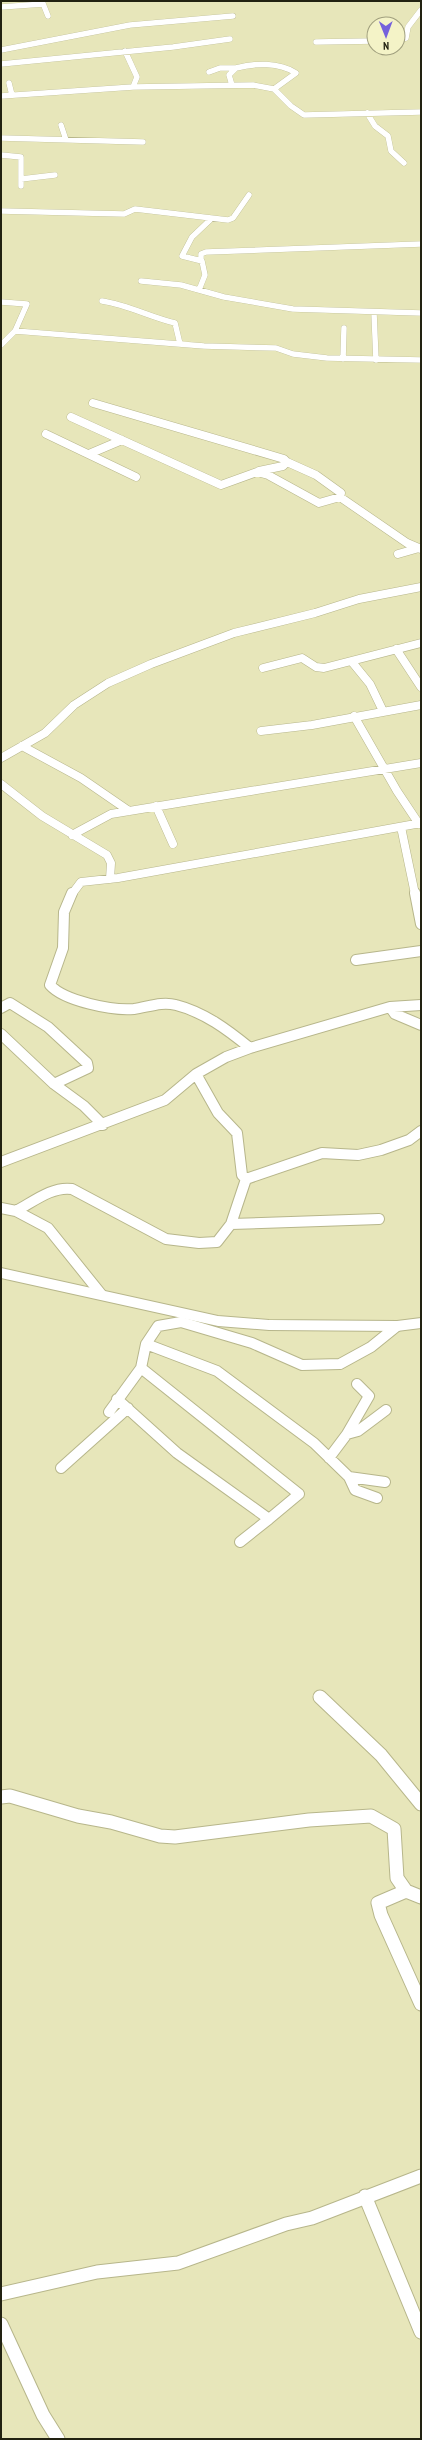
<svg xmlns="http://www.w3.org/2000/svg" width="422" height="2440" font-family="'PT Sans Narrow',sans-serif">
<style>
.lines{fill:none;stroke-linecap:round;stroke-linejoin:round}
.street-far3-casing{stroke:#b7b68b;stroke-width:6}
.street-far2-casing{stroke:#b7b68b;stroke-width:9}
.street-far1-casing{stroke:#b7b68b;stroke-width:12}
.street-casing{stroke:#b7b68b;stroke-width:15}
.secondary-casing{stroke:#b7b68b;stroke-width:2}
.street-far3{stroke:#fff;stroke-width:5.5}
.street-far2{stroke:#fff;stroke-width:8}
.street-far1{stroke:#fff;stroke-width:10}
.street{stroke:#fff;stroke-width:13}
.secondary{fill:#fff;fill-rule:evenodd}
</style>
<rect width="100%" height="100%" fill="#e7e6ba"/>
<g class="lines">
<g class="street-far3-casing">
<path id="street-far3" d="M42,1L48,16
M1,7L43,4
M398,40L406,38L408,27L421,10
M316,42L374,41
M1,50L130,25L233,16
M125,51L137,77L133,87
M1,64L173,47L230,39
M236,68C255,63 279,62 296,73L274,89
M209,72L220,68H236L229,75L232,85
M9,83L12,95
M1,96L133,87L253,85L274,89L291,106L304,115L421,112
M367,113L375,126L388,136L391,151L404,163
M61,125L66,140
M1,138L143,142
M1,155L21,157V186
M21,179L55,175
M1,211L124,214L135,209L228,220L233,218L249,195
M201,259V254L206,252L421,244
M141,281L181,285L224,297L293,309L421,313
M199,290L205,275L202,261L182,256L192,237L210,220
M102,301C128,305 150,317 175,323L180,344
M1,302L27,304L15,331
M374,313L376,360
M1,345L15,331L204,346L276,348L293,354L327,358L421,360
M343,359L344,328"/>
</g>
<g class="street-far2-casing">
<path id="street-far2" d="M93,403L284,459L287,462L283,466L259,471
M71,417L221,485L257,472L268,475L319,503L340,497L407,543L421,549
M46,434L136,477
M89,454L122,440
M287,462L316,475L341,493L340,497
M398,554L419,548
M396,649L421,687
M352,662L370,684L383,711
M263,668L302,658L316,667L324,668L421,643
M354,716L397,791L419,824
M261,731L312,725L421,705
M22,746L81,778L129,811
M1,758L45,733L74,705L108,683L151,664L234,633L315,613L359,599L421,587
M1,784L42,816L107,855L111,863L110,879
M156,806L173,844
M401,827L415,894
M72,835L111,814L421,763
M72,894L81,882L118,878L421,823"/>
</g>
<g class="street-far1-casing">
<path id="street-far1" d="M72,893L64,912L63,948L50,985C64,1001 113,1011 134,1009C148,1007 162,1001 176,1005C204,1012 228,1030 250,1048
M415,893L421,924
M356,960L421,951
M390,1007L395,1014L421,1025
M1,1008L10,1003L48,1027L87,1063L88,1068L54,1084
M1,1034L54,1084L84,1106L103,1125
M196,1074L218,1113L237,1133L242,1175L246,1179L231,1224L379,1219
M1,1162L165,1100L196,1074L226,1057L250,1048L390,1007L421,1005
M246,1179L322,1153L358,1155L381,1150L409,1140L421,1131
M1,1208L16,1211L48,1228L101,1294
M16,1211C33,1202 52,1186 72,1189L166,1239L199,1243L217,1242L231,1224
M117,1399L177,1453L269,1519L299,1494L141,1368
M109,1412L141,1368L146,1344
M347,1434L358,1431L386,1410
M329,1458L347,1434L369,1396L357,1384
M61,1468L128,1408
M349,1477L385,1482
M377,1498L355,1490L349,1477L314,1443L217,1371L146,1344L158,1326L181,1322L252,1343L302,1365L340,1364L371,1347L397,1326
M240,1542L269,1519"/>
</g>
<g class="street-casing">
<path id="street" d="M320,1697L381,1755L421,1804
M1,1797L10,1796L78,1816L111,1822L160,1836L175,1837L309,1820L371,1816L394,1829L397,1878L406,1891L421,1897
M406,1891L378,1903L381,1915L421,2004
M365,2196L421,2332
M1,2294L97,2272L178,2263L286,2224L312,2218L421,2176
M1,2324L43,2415L58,2439"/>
</g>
<g class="secondary-casing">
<path id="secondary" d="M1,1268L218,1316L269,1320L397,1321L421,1318V1328L397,1331L269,1330L218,1326L1,1278Z"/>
</g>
<use href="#street-far3" class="street-far3"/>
<use href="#street-far2" class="street-far2"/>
<use href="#street-far1" class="street-far1"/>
<use href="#street" class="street"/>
<use href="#secondary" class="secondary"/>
</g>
<rect width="422" height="2440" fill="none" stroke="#222211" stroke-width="4"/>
<g transform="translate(386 36) rotate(179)"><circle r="19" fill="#f4f3c7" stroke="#a09f7e"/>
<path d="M0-3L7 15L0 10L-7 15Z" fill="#7561dc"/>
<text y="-6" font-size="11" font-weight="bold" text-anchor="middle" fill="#222211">N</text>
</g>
</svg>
